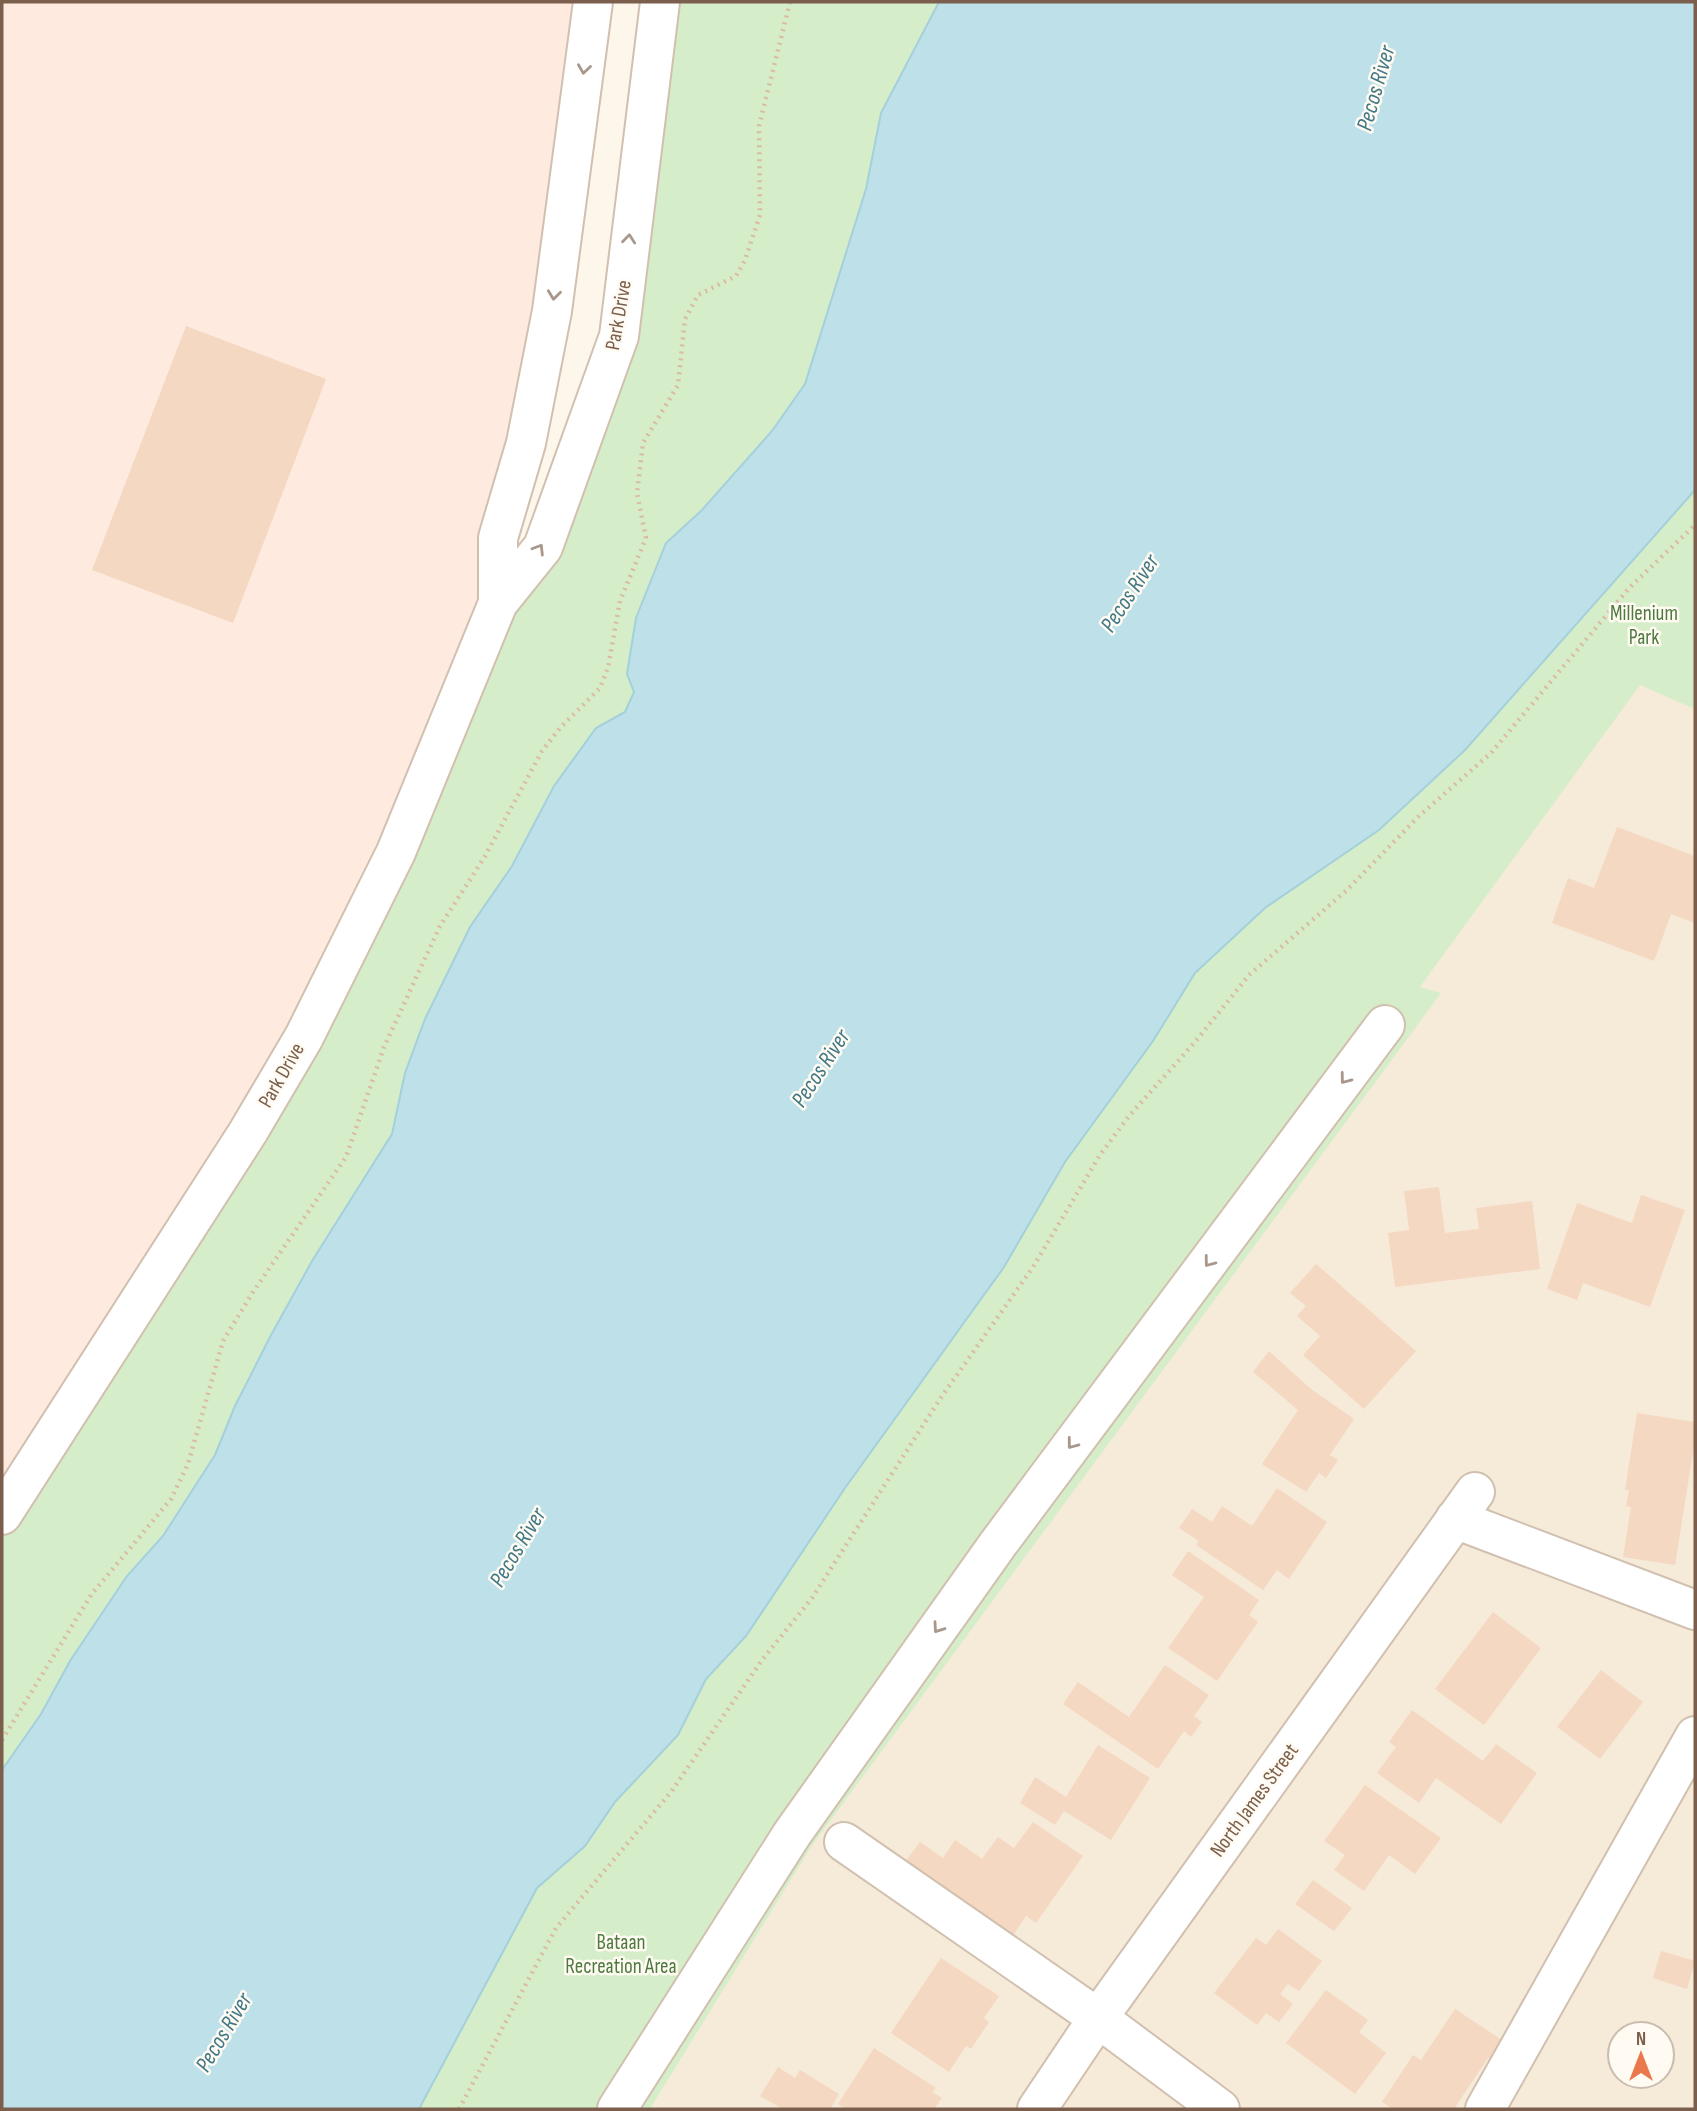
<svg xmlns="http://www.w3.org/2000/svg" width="1697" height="2111" font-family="'Sofia Sans Condensed',sans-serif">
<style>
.residential{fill:#f6ead9;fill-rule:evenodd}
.commercial{fill:#feeadf}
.green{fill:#d5edc8}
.water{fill:#bee0e9;stroke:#a4d0db;stroke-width:2}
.building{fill:#f4d8c2}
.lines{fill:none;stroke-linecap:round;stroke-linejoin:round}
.minor-casing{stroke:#d1c0af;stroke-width:42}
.path{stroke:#dabba4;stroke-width:4.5;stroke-dasharray:2 5;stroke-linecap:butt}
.minor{stroke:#fff;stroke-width:38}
.oneway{stroke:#a9978b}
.labels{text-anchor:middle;stroke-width:5;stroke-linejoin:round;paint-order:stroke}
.street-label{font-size:21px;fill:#7b5f4c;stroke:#fffbf3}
.park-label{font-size:21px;fill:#4e7a40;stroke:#fffbf3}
.water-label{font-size:23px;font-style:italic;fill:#417887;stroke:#fffbf3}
</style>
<rect width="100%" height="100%" fill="#fdf7eb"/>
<path class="residential" d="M1640,684L1695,709V2109H650L811,1847L1440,993L1420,987ZM1620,2034H1662V2076H1620Z"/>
<path class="commercial" d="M2,2H593L498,603L396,852L2,1515Z"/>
<path class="green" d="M660,2H939L881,113L866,189L805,384L772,431L702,510L666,543L627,674L634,692L625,712L596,728L512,866L470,927L425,1019L405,1073L392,1134L312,1261L270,1337L235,1406L215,1455L163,1536L127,1576L70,1661L41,1714L2,1770V1515L248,1132L595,401Z
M1695,490V709L1640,685L1420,987L1441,993L811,1847L650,2109H419L537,1888L585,1846L615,1802L678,1735L706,1679L746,1636L845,1488L1004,1267L1065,1162L1153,1041L1195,973L1265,908L1379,830L1465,750Z"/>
<path class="water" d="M939,2H1695V490L1465,750L1379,830L1265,908L1195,973L1153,1041L1065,1162L1004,1267L845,1488L746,1636L706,1679L678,1735L615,1802L585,1846L537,1888L419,2109H2V1770L41,1714L70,1661L127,1576L163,1536L215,1455L235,1406L270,1337L312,1261L392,1134L405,1073L425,1019L470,927L512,866L554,786L596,728L625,712L634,692L627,674L636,618L666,543L702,510L772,431L805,384L866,189L881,113Z"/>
<path class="building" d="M186,326L326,379L233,623L92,570Z
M1617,827L1695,856V923L1671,914L1654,961L1552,923L1568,878L1594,888Z
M1439,1187L1445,1233L1479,1229L1476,1208L1532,1201L1540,1269L1395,1287L1388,1233L1409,1230L1404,1191Z
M1641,1195L1685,1210L1650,1307L1583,1283L1577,1300L1547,1289L1577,1203L1632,1223Z
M1316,1264L1416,1351L1364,1409L1303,1355L1320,1336L1297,1316L1306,1306L1290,1293Z
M1269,1351L1311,1389L1354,1419L1330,1455L1338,1460L1326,1478L1319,1473L1306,1492L1262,1464L1298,1410L1253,1372Z
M1637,1413L1695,1422V1440L1675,1565L1623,1557L1631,1507L1626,1506L1629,1490H1625Z
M1277,1488L1327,1522L1289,1579L1277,1570L1263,1590L1196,1545L1199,1541L1179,1528L1192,1509L1212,1522L1222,1506L1252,1526Z
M1188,1551L1259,1600L1249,1615L1258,1622L1217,1681L1168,1648L1204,1597L1172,1575Z
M1493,1612L1541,1648L1484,1725L1435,1689Z
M1165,1665L1209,1695L1194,1716L1202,1722L1191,1737L1184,1731L1158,1769L1063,1704L1078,1682L1129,1717Z
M1601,1670L1643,1702L1600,1759L1557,1727Z
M1412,1710L1483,1761L1496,1744L1537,1773L1501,1824L1436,1778L1419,1803L1377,1773L1396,1747L1389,1742Z
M1098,1745L1150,1778L1111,1840L1064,1811L1055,1825L1020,1803L1035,1777L1066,1797Z
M1365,1785L1441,1838L1415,1874L1389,1855L1364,1891L1334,1870L1345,1855L1324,1841Z
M1033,1822L1083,1856L1036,1923L1026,1916L1012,1937L905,1862L920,1842L943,1858L955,1840L982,1859L998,1837L1014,1848Z
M1313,1880L1352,1908L1334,1931L1295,1904Z
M1278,1929L1322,1961L1299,1991L1288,1984L1280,1994L1293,2004L1279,2022L1266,2013L1257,2025L1214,1993L1256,1938L1266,1945Z
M1661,1951L1695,1961L1687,1989L1653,1978Z
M941,1958L999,1996L984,2018L989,2022L971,2049L966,2046L949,2072L891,2033Z
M1326,1990L1368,2020L1359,2032L1386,2053L1355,2094L1286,2043Z
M1455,2009L1505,2042L1493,2061L1488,2058L1454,2109H1393L1382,2102L1413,2055L1421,2060Z
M874,2048L936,2088L932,2092L942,2098L934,2109H845L838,2104Z
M778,2067L795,2078L800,2070L839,2094L830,2109H783L760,2096Z"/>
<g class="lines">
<g class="minor-casing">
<path id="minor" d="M498,603V538L526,443L552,311L593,2
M2,1515L248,1132L304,1037L396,852L498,603L543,547L619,336L660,2
M1455,1519L1695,1610
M844,1842L1098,2018L1220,2109
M617,2109L792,1834L998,1544L1385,1025
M1037,2109L1098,2018L1475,1492
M1485,2109L1695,1736"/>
</g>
<path class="path" d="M2,1740L91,1595L171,1499L188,1464L223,1341L253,1292L346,1157L384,1047L440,926L484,858L542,751L560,728L600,688L608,668L620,601L646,538L637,493L643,443L678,385L685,319L698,295L736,276L745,260L760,215L759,126L790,2
M459,2109L556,1928L671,1792L762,1660L812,1598L940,1399L1033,1267L1100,1155L1129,1116L1195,1042L1249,975L1347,890L1419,816L1491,753L1630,587L1695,525"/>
<use href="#minor" class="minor"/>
</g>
<defs><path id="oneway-chevron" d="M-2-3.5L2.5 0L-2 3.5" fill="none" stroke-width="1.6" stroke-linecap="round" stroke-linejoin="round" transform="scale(1.75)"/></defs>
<g class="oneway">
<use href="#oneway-chevron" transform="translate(584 69) rotate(98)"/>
<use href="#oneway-chevron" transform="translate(629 239) rotate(-84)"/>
<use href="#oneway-chevron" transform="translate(554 295) rotate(97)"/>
<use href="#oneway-chevron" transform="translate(539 549) rotate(-58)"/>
<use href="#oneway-chevron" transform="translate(1345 1079) rotate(127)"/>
<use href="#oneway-chevron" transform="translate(1209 1262) rotate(127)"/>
<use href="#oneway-chevron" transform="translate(1072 1444) rotate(127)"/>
<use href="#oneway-chevron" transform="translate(938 1628) rotate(125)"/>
</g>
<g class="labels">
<g class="street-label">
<text transform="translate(618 315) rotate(-80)" y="7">Park Drive</text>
<text transform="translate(281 1075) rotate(-60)" y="7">Park Drive</text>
<text transform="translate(1254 1800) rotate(-54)" y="7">North James Street</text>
</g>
<g class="park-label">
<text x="1644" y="620">Millenium<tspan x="1644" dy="24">Park</tspan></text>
<text x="621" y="1949">Bataan<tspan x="621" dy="24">Recreation Area</tspan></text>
</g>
<g class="water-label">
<text transform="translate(1375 88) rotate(-74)" y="8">Pecos River</text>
<text transform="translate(1129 593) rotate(-57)" y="8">Pecos River</text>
<text transform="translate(820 1068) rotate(-57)" y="8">Pecos River</text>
<text transform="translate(517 1547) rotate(-59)" y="8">Pecos River</text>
<text transform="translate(223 2032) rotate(-59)" y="8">Pecos River</text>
</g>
</g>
<rect width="1697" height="2111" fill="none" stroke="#7b5f4c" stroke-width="7"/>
<g transform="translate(1641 2055)"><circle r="33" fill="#fffbf3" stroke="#cabdb0" stroke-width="2"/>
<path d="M0-5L12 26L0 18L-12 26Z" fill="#ea784d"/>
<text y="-10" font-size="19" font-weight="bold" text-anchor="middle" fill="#7b5f4c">N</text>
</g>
</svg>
